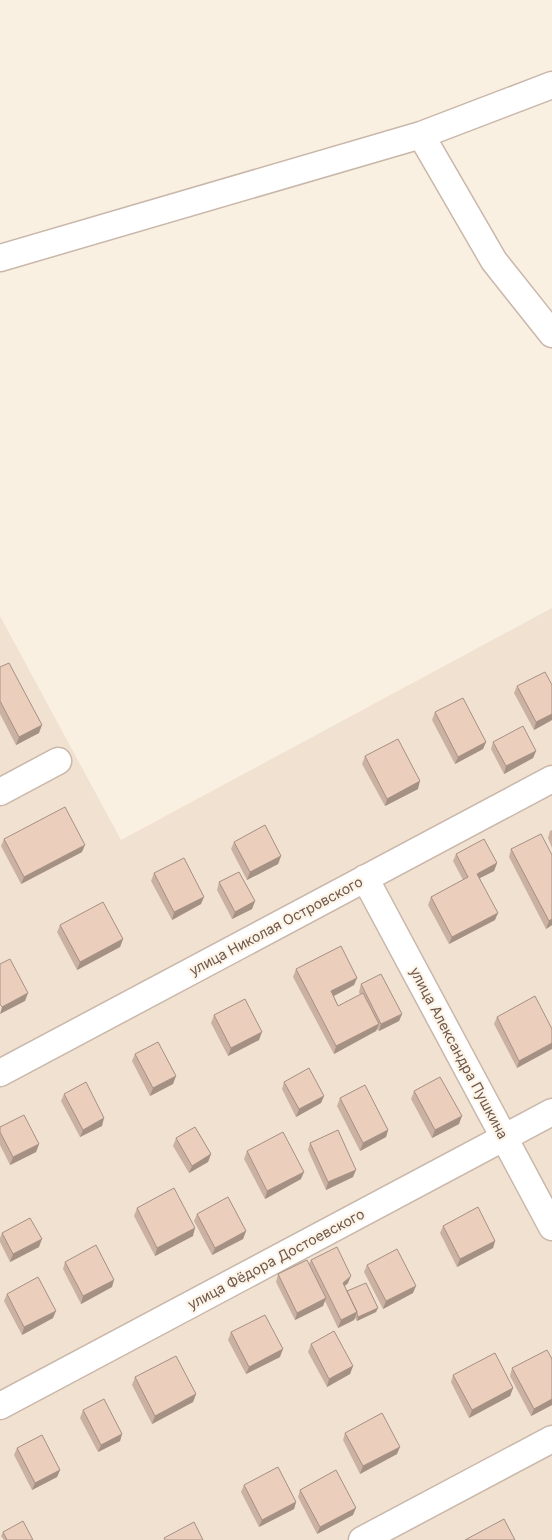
<svg xmlns="http://www.w3.org/2000/svg" width="552" height="1540" font-family="Inter,sans-serif">
<style>
.residential{fill:#f0e1d1}
.lines{fill:none;stroke-linecap:round;stroke-linejoin:round}
.street-casing{stroke:#c9b7aa;stroke-width:29}
.street{stroke:#fff;stroke-width:26}
.wall{fill:#cbb1a2}
.shaded-wall{fill:#a59084}
.building{fill:#eccebc;stroke:#a59084}
.labels{text-anchor:middle;stroke-width:4.5;stroke-linejoin:round;paint-order:stroke}
.street-label{font-size:14px;fill:#6f574b;stroke:#fdf4e8}
</style>
<rect width="100%" height="100%" fill="#faf0e2"/>
<path class="residential" d="M552,608V1540H0V616L121,840Z"/>
<g class="lines">
<g class="street-casing">
<path id="street" d="M421,135L494,261L552,334
M0,258L421,135L552,85
M0,792L58,761
M365,878L552,1227
M0,1073L552,779
M0,1406L552,1112
M362,1540L552,1439"/>
</g>
<use href="#street" class="street"/>
</g>
<path class="wall" d="M0,667L39,733L16,745L0,714Z
M552,685V720L534,730L514,693L517,686Z
M435,712L486,742L483,749L455,764L432,720Z
M493,742L536,751L533,758L504,774L491,749Z
M365,756L418,789L385,806L362,764Z
M552,830V848L548,838L550,831Z
M4,839L82,852L21,884L1,846Z
M234,842L281,856L278,864L247,880L231,849Z
M511,849L552,855V925L546,929L509,857Z
M456,854L497,863L494,871L480,878L495,920L449,944L428,905L431,897L463,880L453,861Z
M154,873L201,904L172,920L151,881Z
M219,882L255,901L252,909L232,919L217,890Z
M60,925L123,939L120,947L77,970L57,932Z
M296,969L357,978L354,985L334,996L338,1006L360,995L359,992L361,984L402,1014L399,1021L379,1031L377,1029L376,1031L334,1054L293,977Z
M214,1015L259,1040L228,1056L211,1023Z
M497,1017L552,1029L517,1068L494,1024Z
M135,1054L173,1084L150,1096L132,1061Z
M284,1082L324,1096L321,1103L296,1117L282,1089Z
M414,1091L459,1124L432,1138L411,1099Z
M64,1094L102,1126L80,1137L61,1101Z
M340,1098L388,1130L386,1137L360,1151L337,1106Z
M0,1127L39,1144L36,1152L10,1165L0,1145Z
M176,1138L211,1154L208,1162L189,1173L173,1146Z
M310,1143L353,1177L326,1190L308,1150Z
M247,1151L301,1179L265,1199L244,1159Z
M137,1208L193,1236L155,1256L134,1216Z
M197,1214L246,1231L243,1239L212,1255L194,1221Z
M443,1226L495,1241L493,1248L457,1267L440,1233Z
M2,1233L39,1247L10,1262L0,1242V1238Z
M311,1260L348,1283L345,1286L347,1291L376,1312L357,1321L355,1318L354,1320L338,1328L325,1301L323,1306L295,1320L276,1282L278,1274L309,1264Z
M65,1262L112,1287L81,1304L63,1269Z
M367,1265L413,1293L383,1309L364,1272Z
M7,1294L53,1318L22,1335L4,1301Z
M231,1332L280,1357L246,1374L228,1340Z
M311,1344L353,1366L350,1374L327,1387L308,1352Z
M552,1359V1405L531,1416L510,1376L512,1368Z
M453,1375L513,1388L510,1396L469,1418L451,1382Z
M135,1377L196,1394L193,1402L152,1424L132,1385Z
M83,1410L122,1434L120,1441L98,1452L80,1418Z
M345,1433L397,1454L360,1474L343,1440Z
M17,1448L60,1470L57,1477L32,1490L14,1455Z
M244,1485L296,1502L294,1509L259,1527L241,1492Z
M300,1490L353,1515L317,1534L298,1497Z
M3,1532L33,1540H4L1,1536Z"/>
<path class="shaded-wall" d="M552,714V720L534,730L536,722Z
M42,725L39,733L16,745L19,737Z
M486,742L483,749L455,764L458,757Z
M536,751L533,758L504,774L506,766Z
M420,781L418,789L385,806L387,799Z
M85,845L82,852L21,884L24,877Z
M281,856L278,864L247,880L250,872Z
M497,863L494,871L474,881L477,874Z
M204,897L201,904L172,920L174,912Z
M255,901L252,909L232,919L235,912Z
M498,913L495,920L449,944L452,937Z
M552,919V925L546,929L549,921Z
M123,939L120,947L77,970L80,962Z
M357,978L354,985L328,999L331,991Z
M28,993L25,1001L0,1014L2,1007Z
M402,1014L399,1021L379,1031L381,1024Z
M379,1024L376,1031L334,1054L336,1046Z
M262,1032L259,1040L228,1056L231,1048Z
M552,1043V1049L517,1068L519,1061Z
M176,1076L173,1084L150,1096L153,1088Z
M324,1096L321,1103L296,1117L299,1109Z
M462,1116L459,1124L432,1138L435,1130Z
M104,1118L102,1126L80,1137L83,1130Z
M388,1130L386,1137L360,1151L363,1143Z
M39,1144L36,1152L10,1165L13,1157Z
M211,1154L208,1162L189,1173L192,1166Z
M356,1170L353,1177L326,1190L328,1182Z
M304,1172L301,1179L265,1199L267,1191Z
M195,1228L193,1236L155,1256L157,1248Z
M246,1231L243,1239L212,1255L215,1248Z
M42,1239L39,1247L10,1262L13,1254Z
M495,1241L493,1248L457,1267L460,1259Z
M351,1276L348,1283L340,1290L343,1283Z
M114,1280L112,1287L81,1304L83,1296Z
M416,1286L413,1293L383,1309L386,1301Z
M326,1298L323,1306L295,1320L297,1313Z
M378,1308L376,1312L357,1321L358,1317Z
M56,1311L53,1318L22,1335L24,1327Z
M357,1312L354,1320L338,1328L341,1320Z
M283,1349L280,1357L246,1374L249,1367Z
M353,1366L350,1374L327,1387L329,1379Z
M513,1388L510,1396L469,1418L472,1410Z
M196,1394L193,1402L152,1424L155,1416Z
M552,1399V1405L531,1416L534,1409Z
M122,1434L120,1441L98,1452L101,1445Z
M400,1447L397,1454L360,1474L363,1466Z
M60,1470L57,1477L32,1490L35,1483Z
M296,1502L294,1509L259,1527L262,1520Z
M356,1508L353,1515L317,1534L320,1527Z"/>
<path class="building" d="M9,663L42,725L19,737L0,701V667Z
M545,672L552,685V714L536,722L517,686Z
M463,698L486,742L458,757L435,712Z
M523,726L536,751L506,766L493,742Z
M398,739L420,781L387,799L365,756Z
M65,807L85,845L24,877L4,839Z
M265,825L281,856L250,872L234,842Z
M541,834L552,855V919L549,921L511,849Z
M484,839L497,863L477,874L498,913L452,937L431,897L468,877L456,854Z
M184,858L204,897L174,912L154,873Z
M239,872L255,901L235,912L219,882Z
M103,902L123,939L80,962L60,925Z
M341,946L357,978L331,991L338,1006L363,993L379,1024L336,1046L296,969Z
M10,959L28,993L2,1007L0,1004V964Z
M381,974L402,1014L381,1024L361,984Z
M535,996L552,1029V1043L519,1061L497,1017Z
M245,999L262,1032L231,1048L214,1015Z
M158,1042L176,1076L153,1088L135,1054Z
M309,1068L324,1096L299,1109L284,1082Z
M440,1077L462,1116L435,1130L414,1091Z
M86,1082L104,1118L83,1130L64,1094Z
M365,1085L388,1130L363,1143L340,1098Z
M24,1115L39,1144L13,1157L0,1132V1127Z
M195,1127L211,1154L192,1166L176,1138Z
M338,1130L356,1170L328,1182L310,1143Z
M283,1132L304,1172L267,1191L247,1151Z
M174,1188L195,1228L157,1248L137,1208Z
M228,1197L246,1231L215,1248L197,1214Z
M478,1207L495,1241L460,1259L443,1226Z
M30,1218L42,1239L13,1254L2,1233Z
M96,1245L114,1280L83,1296L65,1262Z
M337,1247L351,1276L343,1283L357,1312L341,1320L311,1260Z
M397,1249L416,1286L386,1301L367,1265Z
M307,1260L326,1298L297,1313L278,1274Z
M38,1277L56,1311L24,1327L7,1294Z
M366,1283L378,1308L358,1317L357,1314V1312L347,1291Z
M265,1315L283,1349L249,1367L231,1332Z
M334,1331L353,1366L329,1379L311,1344Z
M547,1350L552,1359V1399L534,1409L512,1368Z
M495,1353L513,1388L472,1410L453,1375Z
M176,1356L196,1394L155,1416L135,1377Z
M104,1399L122,1434L101,1445L83,1410Z
M382,1413L400,1447L363,1466L345,1433Z
M42,1435L60,1470L35,1483L17,1448Z
M278,1467L296,1502L262,1520L244,1485Z
M336,1470L356,1508L320,1527L300,1490Z
M504,1519L515,1540H465Z
M23,1521L33,1540H7L3,1532Z
M194,1522L203,1540H165L164,1538Z"/>
<g class="labels">
<g class="street-label">
<text transform="translate(276 926) rotate(-28)" y="5">улица Николая Островского</text>
<text transform="translate(459 1053) rotate(62)" y="5">улица Александра Пушкина</text>
<text transform="translate(276 1259) rotate(-28)" y="5">улица Фёдора Достоевского</text>
</g>
</g>
</svg>
